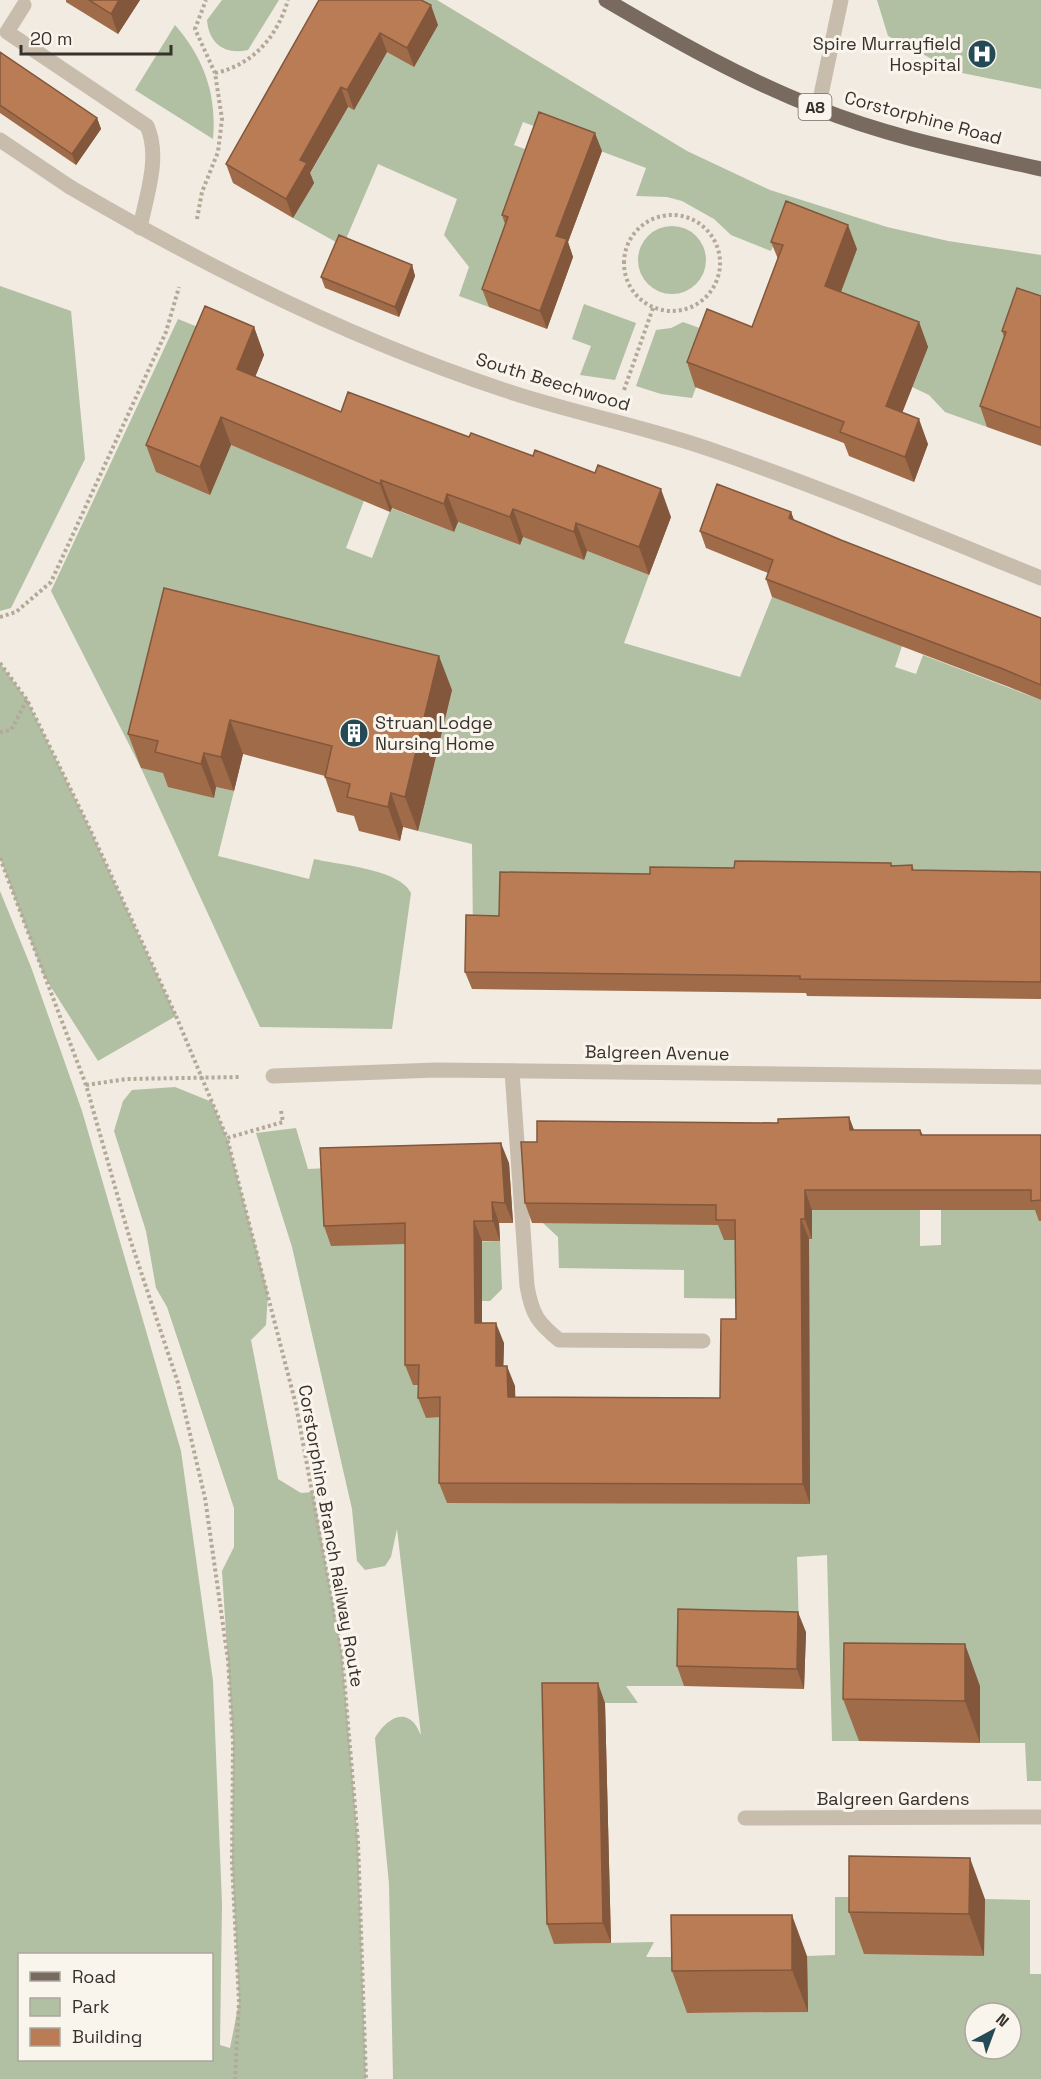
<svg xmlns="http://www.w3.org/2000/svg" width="1041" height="2079" font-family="'Space Grotesk',sans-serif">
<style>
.green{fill:#b1bfa2;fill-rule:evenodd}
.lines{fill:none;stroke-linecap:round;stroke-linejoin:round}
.path{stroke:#b4a898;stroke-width:4;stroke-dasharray:3 3;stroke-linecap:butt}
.service{stroke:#c8bdad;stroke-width:15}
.minor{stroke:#c8bdad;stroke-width:15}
.primary{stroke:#786a5e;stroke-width:15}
.path-bridge{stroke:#b4a898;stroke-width:4;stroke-dasharray:3 3;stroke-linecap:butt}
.wall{fill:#a06b49}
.shaded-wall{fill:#82573c}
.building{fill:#ba7c55;stroke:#82573c;stroke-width:1.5}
.labels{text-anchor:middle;stroke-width:6;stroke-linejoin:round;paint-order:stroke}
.shield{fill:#f9f5ed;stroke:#716c65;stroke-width:1.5}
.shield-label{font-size:16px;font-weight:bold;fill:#37312b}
.poi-label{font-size:18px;fill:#37312b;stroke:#f9f5ed;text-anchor:end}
.street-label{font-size:18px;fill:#37312b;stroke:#f9f5ed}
</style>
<rect width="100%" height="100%" fill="#f1ebe1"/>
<path class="green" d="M222,0H279L248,50C225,55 209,44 207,20Z
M393,0H437L687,151L770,190L887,227L948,241L1041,255V314L1014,352L987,427L945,412L929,395L912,387L848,445L839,441L810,373L857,249L783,221L771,251L731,235L714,219L682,201L667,197L636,196L646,168L523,122L514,145L538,154L515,236L489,307L459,296L469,267L444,235L457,199L378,164L343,246L293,218L313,183L307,179L348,107L353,109Z
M877,0H1041V89L957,72L888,36Z
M175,25C204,58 217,95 213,139L135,90Z
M638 260a34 34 0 1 1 68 0a34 34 0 1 1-68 0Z
M0,286L71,311L85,459L11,608L0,611Z
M584,304L636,323L615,380L580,375L591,346L572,339Z
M178,319L215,334L210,494L231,445L365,498L346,548L372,558L391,508L454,532L458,522L520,545L523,537L583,559L587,551L649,575L624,643L740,677L772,597L902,646L895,667L916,674L923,655L1041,700V909L505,934L473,933L472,844L418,831L452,690L171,775L214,798L216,787L234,791L218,856L309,879L314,859C339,865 400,869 411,893L392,1029L260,1027L141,768L51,591Z
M683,322L716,334L692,398L661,394L636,386L656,330L671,328Z
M0,663L27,700L88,825L176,1016L98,1061L44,976L0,858Z
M0,891L31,967L82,1111L181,1451L213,1681L222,1903L220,2045L230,2048L239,2002L232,1863L233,1741L222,1571L234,1547V1508L167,1307L156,1288L146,1231L114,1131L123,1101L132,1090L175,1087L212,1102L227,1138L268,1293L266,1325L251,1340L278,1479L301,1493L313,1492L342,1654L358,1842L366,2079H0ZM20,1954H212V2060H20Z
M296,1128L308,1169L328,1168L458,1242L500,1241L502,1289L490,1301L416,1300L426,1385L447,1417V1503H810L767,1299L684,1298V1270L559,1268L558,1237L543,1223L712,1143L812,1239V1203L920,1209V1246L941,1245V1155L1039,1210L1041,1221V1781H1027L1025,1743H980L859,1684V1741H832L827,1555L797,1557L799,1632L685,1630L684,1686H626L638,1703H550L554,1944L654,1942L646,1957H686L687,2013L807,2012V1956L835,1955V1897H865L984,1956L985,1899L1030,1900V1974H1041V2079H393L389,1884L375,1738C382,1726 399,1707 414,1723C417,1726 419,1732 421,1735L397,1529L391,1557L385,1566L365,1570L357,1561L352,1509L292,1247L256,1133ZM975,2013H1011V2049H975Z"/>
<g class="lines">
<path class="path" d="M215,73C253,65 277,37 288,0
M624 263a48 48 0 1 1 96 0a48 48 0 1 1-96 0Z
M197,219L202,192L218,152L222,119L215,73L195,29L206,0
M624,390L653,308
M0,617L16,612L51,582L166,332L179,287
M0,663L27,700L88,825L176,1016
M0,732L11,730L27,700
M0,858L86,1085L129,1236L178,1383L205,1498L228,1660L233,1742L232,1863L239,2002L235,2079
M86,1085L127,1079L241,1077
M281,1111L283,1122L227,1138L296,1405L342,1654L358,1842L366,2079"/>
<path class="service" d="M24,5L7,32L147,126C161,157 146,196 140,228
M818,109L841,0
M0,140L70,187
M512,1071L527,1286C532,1314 537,1322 559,1340L703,1341"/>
<path class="minor" d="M70,187C208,268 353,340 504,390C572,413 644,426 712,450C823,488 932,534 1041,578
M273,1076L436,1070L1041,1077
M745,1818L1041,1817"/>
<path class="primary" d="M606,0C674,40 743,79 817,108C889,137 966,152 1041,169"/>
<path class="path-bridge" d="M176,1016L227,1138"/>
</g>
<path class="wall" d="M66,0H140L118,34L66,2Z
M319,0L438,25L414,67L387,52L354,110L348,107L310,173L314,183L293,218L233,183L226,164Z
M0,52L97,118L101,129L76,165L0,113Z
M602,151L568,242L573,257L547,329L489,307L482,289L505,224L502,215Z
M771,242L857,249L841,292L919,322L928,347L902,413L928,444L914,482L849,456L844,443L695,387L687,362L752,327L778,259Z
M412,265L415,276L399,317L325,288L321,277Z
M1041,296V446L987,427L980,406L1004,337L1002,331Z
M254,327L264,355L255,377L341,412L671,517L649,575L587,551L584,560L523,537L520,545L458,522L454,532L392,508L390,512L231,445L210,495L156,472L146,445Z
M791,512L794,521L841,540L1041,618V700L1009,687L772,597L766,579L768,573L706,548L700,531Z
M452,690L418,831L403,827L400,841L359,831L354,816L337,812L325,777V776L243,754L234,791L216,787L214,798L168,787L163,773L141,768L128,734Z
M912,865L914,870L1041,872V999L807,996L806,993L472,989L465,972L499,916L650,874L734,868Z
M849,1117L854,1130H920L923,1135H1041V1221H1039L1035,1210H812V1239H809L810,1504L447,1503L439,1483L440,1417L426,1418L418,1398L419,1385H413L405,1365V1244L331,1246L324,1226L509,1163L513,1223H499L500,1241H482V1323L504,1343L503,1366L515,1386V1397L720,1398L736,1319L735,1240H724L718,1225L532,1223L525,1203L537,1142Z
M806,1632L804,1689L684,1686L677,1666Z
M980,1686V1743L859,1741L843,1699Z
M605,1703L611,1943L554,1944L547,1924Z
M985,1899L984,1956L864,1954L849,1912Z
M807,1956L808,2012L687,2013L672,1971Z"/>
<path class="shaded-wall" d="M119,0H140L118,34L111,14Z
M431,5L438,25L414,67L407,48Z
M380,33L387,52L354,110L347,90Z
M341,87L348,107L310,173L314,183L293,218L286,199L300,160Z
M97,118L101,129L76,165L72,154Z
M595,133L602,151L568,242L573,257L547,329L540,311L556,236Z
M848,225L857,249L834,310L825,286Z
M412,265L415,276L399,317L395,307Z
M919,322L928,347L895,431L886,406Z
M254,327L264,355L247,397L237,369Z
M221,417L231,445L210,495L200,467Z
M919,419L928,444L914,482L905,457Z
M381,480L392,508L390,512L380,484Z
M661,489L671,517L649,575L639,547Z
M447,494L458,522L454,532L444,504Z
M513,509L523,537L520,545L510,517Z
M791,512L798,530L789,518Z
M576,523L587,551L584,560L574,532Z
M439,656L452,690L418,831L405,797Z
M230,720L243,754L234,791L221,757Z
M204,753L216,787L214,798L201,764Z
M391,793L403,827L400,841L388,807Z
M849,1117L857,1138L850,1130Z
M501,1143L509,1163L513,1223L505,1203Z
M805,1190L812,1210V1239L805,1219Z
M492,1202L499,1223L500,1241L493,1221Z
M801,1219L809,1239L810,1504L803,1484Z
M474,1221L482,1241V1343L475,1323Z
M496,1323L504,1343L503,1386L496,1366Z
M507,1366L515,1386L516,1417L508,1397Z
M798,1612L806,1632L804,1689L797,1669Z
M965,1644L980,1686V1743L965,1701Z
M598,1683L605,1703L611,1943L603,1923Z
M970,1858L985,1899L984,1956L969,1914Z
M792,1915L807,1956L808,2012L792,1970Z"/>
<path class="building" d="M89,0H119L111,14Z
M319,0H421L431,5L407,48L380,33L347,90L341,87L300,160L307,163L286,199L226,164Z
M0,52L97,118L72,154L0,105Z
M539,112L595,133L556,236L567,239L540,311L482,289L508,217L502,215Z
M786,201L848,225L825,286L919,322L886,406L919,419L905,457L840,432L844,422L687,362L707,309L752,327L783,245L771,242Z
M339,235L412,265L395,307L321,277Z
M1017,288L1041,296V428L980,406L1006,332L1002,331Z
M205,306L254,327L237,369L341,412L348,392L469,437L471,433L533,456L535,450L595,473L598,465L661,489L639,547L576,523L574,532L513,509L510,517L447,494L444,504L381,480L380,484L221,417L200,467L146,445Z
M717,484L791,512L789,518L841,540L1041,618V685L1003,669L766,579L773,560L700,531Z
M164,588L439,656L405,797L391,793L388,807L347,797L350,784L325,777L332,746L230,720L221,757L204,753L201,764L155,752L158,741L128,734Z
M735,861L891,863V866L912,865V870L1041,872V982L800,979V976L465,972L466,915L499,916L500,872L650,874V867L734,868Z
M849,1117L850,1130H920L921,1135H1041V1200L1031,1201V1190H805V1219H801L803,1484L439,1483L440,1397L418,1398L419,1365H405V1223L324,1226L320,1148L501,1143L505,1203L492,1202L493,1221H474L475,1323H496V1366H507L508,1397L720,1398L721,1319H736L735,1220H716V1205L525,1203L521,1142H537V1121L778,1123V1119Z
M678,1609L798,1612L797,1669L677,1666Z
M844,1643L965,1644V1701L843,1699Z
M542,1683H598L603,1923L547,1924Z
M849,1856L970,1858L969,1914L849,1912Z
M671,1915H792V1970L672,1971Z"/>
<defs>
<g id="hospital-disc" transform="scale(1.5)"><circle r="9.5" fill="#244b55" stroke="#f9f5ed"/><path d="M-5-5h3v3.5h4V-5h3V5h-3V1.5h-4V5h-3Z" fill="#fff"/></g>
<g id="building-disc" transform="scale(1.5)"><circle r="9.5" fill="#244b55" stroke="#f9f5ed"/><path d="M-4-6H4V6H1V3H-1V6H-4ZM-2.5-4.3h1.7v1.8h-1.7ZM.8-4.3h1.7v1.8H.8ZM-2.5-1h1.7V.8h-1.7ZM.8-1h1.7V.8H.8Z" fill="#fff"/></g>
</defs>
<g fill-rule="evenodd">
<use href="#hospital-disc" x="982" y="54"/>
<use href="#building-disc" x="354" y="733"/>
</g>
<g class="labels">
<rect class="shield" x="798.5" y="94" width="33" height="26" rx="4.5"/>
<g class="shield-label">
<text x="815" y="113">A8</text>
</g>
<g class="poi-label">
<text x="961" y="50">Spire Murrayfield<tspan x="961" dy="21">Hospital</tspan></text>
<text x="375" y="729" text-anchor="start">Struan Lodge<tspan x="375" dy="21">Nursing Home</tspan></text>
</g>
<g class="street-label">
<text transform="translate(923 118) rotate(15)" y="6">Corstorphine Road</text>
<text transform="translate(553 382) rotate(17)" y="6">South Beechwood</text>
<text transform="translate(657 1053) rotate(1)" y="6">Balgreen Avenue</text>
<text transform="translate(331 1536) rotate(80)" y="6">Corstorphine Branch Railway Route</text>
<text x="893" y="1805">Balgreen Gardens</text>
</g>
</g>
<rect x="18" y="1953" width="195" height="108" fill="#f9f5ed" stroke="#aba79f" stroke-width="1.5"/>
<rect x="30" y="1972" width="30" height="9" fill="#786a5e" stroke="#aba79f" stroke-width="1.5"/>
<text x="72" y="1983" font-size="18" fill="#37312b">Road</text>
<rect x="30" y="1998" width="30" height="18" fill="#b1bfa2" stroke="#aba79f" stroke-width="1.5"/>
<text x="72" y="2013" font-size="18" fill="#37312b">Park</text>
<rect x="30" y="2028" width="30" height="18" fill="#ba7c55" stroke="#aba79f" stroke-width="1.5"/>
<text x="72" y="2043" font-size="18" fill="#37312b">Building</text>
<g transform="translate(993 2031) rotate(41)"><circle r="28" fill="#f9f5ed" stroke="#aba79f" stroke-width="1.5"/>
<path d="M0-4.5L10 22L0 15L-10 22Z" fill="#244b55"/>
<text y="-9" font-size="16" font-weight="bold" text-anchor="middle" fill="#37312b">N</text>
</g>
<path d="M21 45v9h150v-9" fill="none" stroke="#37312b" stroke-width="3"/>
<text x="30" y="45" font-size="18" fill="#37312b" stroke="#f9f5ed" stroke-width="4.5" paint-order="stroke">20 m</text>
</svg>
